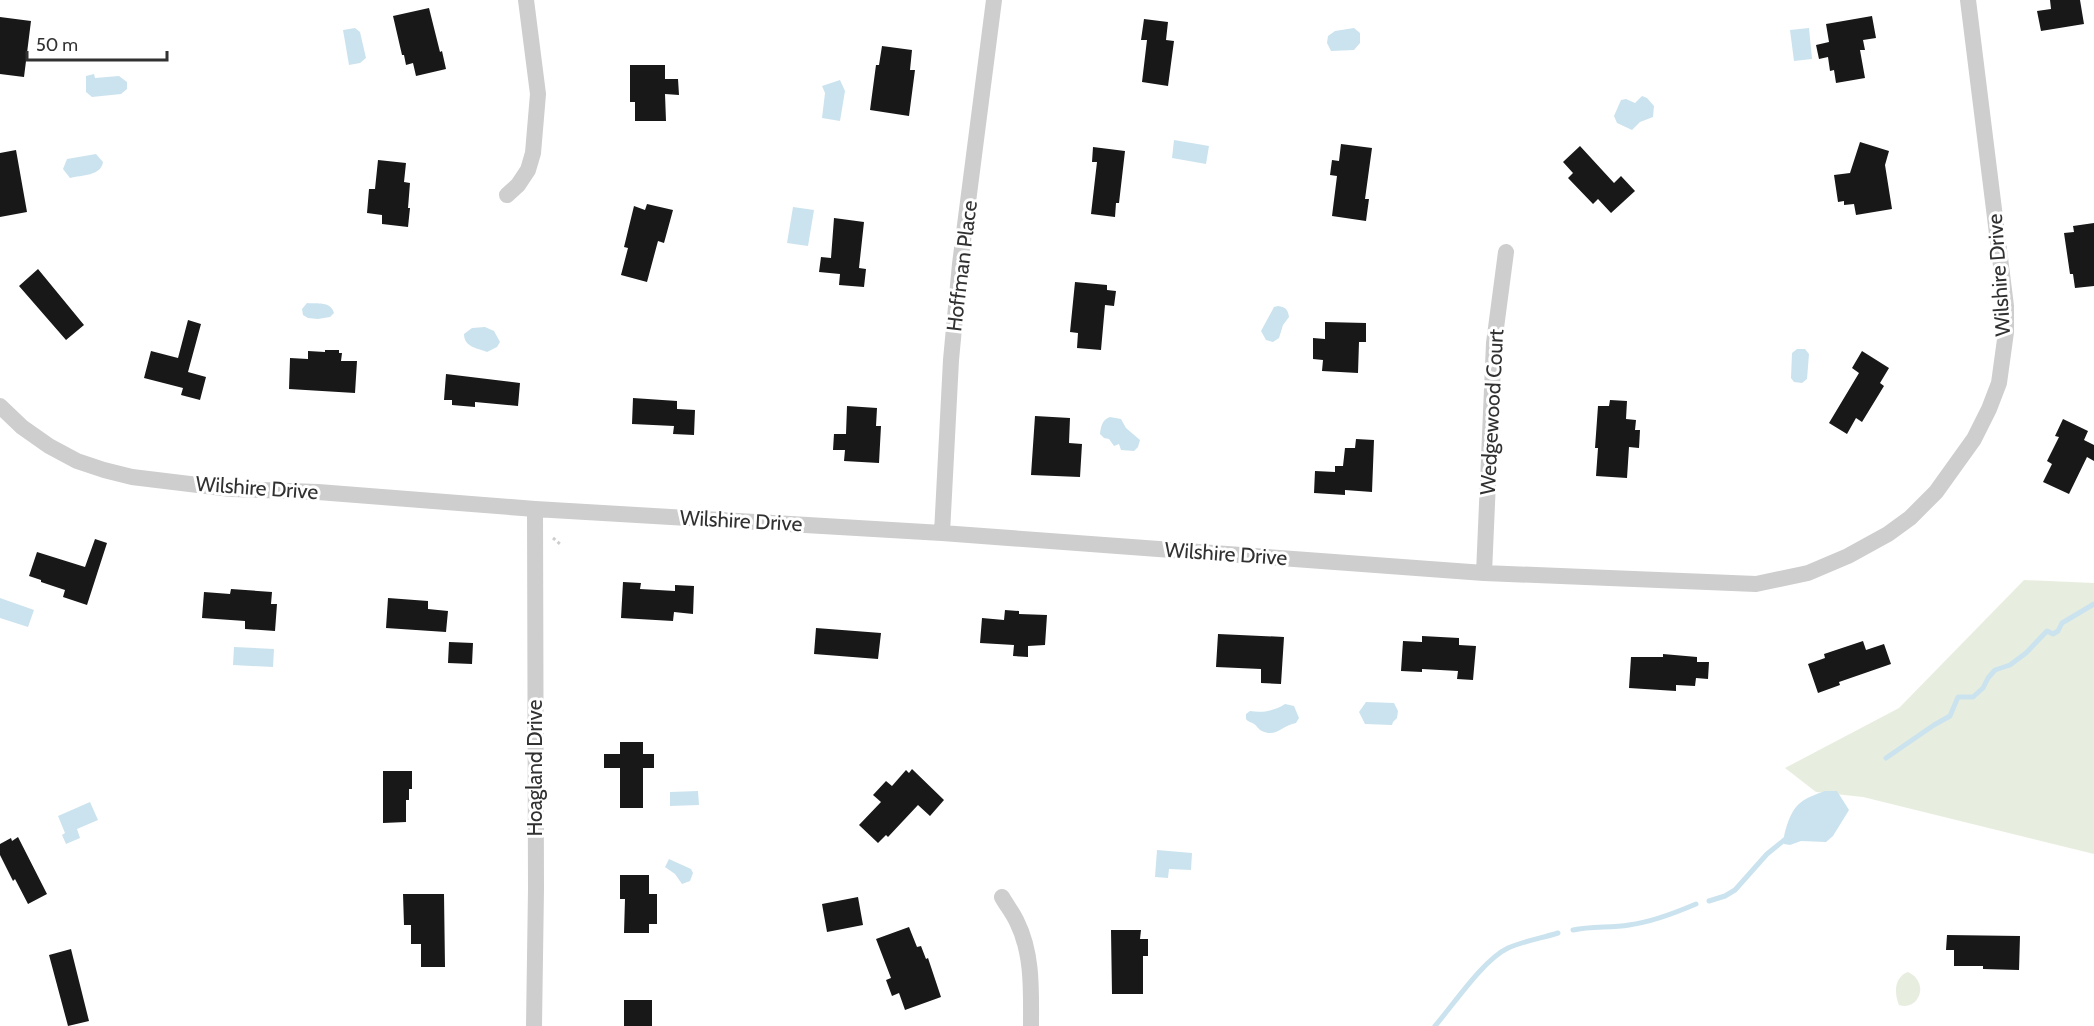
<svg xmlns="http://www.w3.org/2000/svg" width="2094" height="1026" font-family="Cabin,sans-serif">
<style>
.green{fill:#e8eedf}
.water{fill:#cbe3ee}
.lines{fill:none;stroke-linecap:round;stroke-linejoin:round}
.stream{stroke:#cbe3ee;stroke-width:5}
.building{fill:#181818}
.path{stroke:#cecece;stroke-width:3;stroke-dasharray:3 3;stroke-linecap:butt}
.minor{stroke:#cecece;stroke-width:16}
.labels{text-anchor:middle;stroke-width:6;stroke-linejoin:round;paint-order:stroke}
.street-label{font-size:21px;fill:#313131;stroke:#fff}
</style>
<rect width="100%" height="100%" fill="#fff"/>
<path class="green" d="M2024,580L2094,583V854L1863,797L1816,792L1785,768L1899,708Z
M1908,972C1911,974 1914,975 1916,978C1927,991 1915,1011 1899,1005C1894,993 1894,977 1908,972Z"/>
<path class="water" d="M355,28L360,32L366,58L360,63L349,65L343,30Z
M1354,28L1360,33V43L1354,50L1331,51L1327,43L1328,36L1335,31Z
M1809,28L1812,59L1794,61L1790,30Z
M94,74L95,78L119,76L127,82V89L121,94L92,97L86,92V76Z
M840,80L845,91L840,121L822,118L825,93L822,86Z
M1642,96L1647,98L1654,106L1653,117L1640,122L1632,130L1617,123L1614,116L1621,100L1626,99L1635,103Z
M1174,140L1209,146L1206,164L1172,158Z
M96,154L103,162C101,176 82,175 70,178L63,169L67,159Z
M793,207L814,210L808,246L787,243Z
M307,303C317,304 331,301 334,313L330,317L318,319L308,318L303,315L302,309Z
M1278,306C1286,307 1288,310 1289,317L1283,325L1279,338L1273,342L1266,340L1261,331L1274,307Z
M485,327L494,331L500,342L497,347L487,352C477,348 464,347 464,334L472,328Z
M1797,349H1805L1809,354L1807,379L1802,383L1794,382L1791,378L1792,353Z
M1110,417L1121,419L1126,428L1140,440L1138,447L1134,451L1121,450L1119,444L1114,446L1109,439L1104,438L1100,434C1101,426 1102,420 1110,417Z
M0,598L34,610L28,627L0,618Z
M234,647L274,649L273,667L233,665Z
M1366,702L1394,703L1398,711L1397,718L1393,722L1392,725L1365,724L1359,712Z
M1285,704L1294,706L1299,718L1296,723C1283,725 1276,738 1262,731C1259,730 1257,726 1254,724C1251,722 1248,722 1246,719V714L1250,711C1262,713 1274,711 1285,704Z
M698,791L699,805L670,806V792Z
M1825,791H1837L1849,810L1833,836L1826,842L1801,841L1790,845L1784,844C1783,837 1785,832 1787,825C1795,802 1803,799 1825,791Z
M90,802L98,820L77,829L80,838L66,844L62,835L65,833L58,816Z
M1157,850L1192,853L1191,870L1169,869L1168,878L1155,877Z
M669,859L691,869L693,873L690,881L682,884L675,874L665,867Z"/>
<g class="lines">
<path class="stream" d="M1886,758L1934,725L1950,716L1958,697H1973L1983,688L1988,678L1995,670L2010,665L2026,653L2047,631L2053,634L2058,631L2062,623L2094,604
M1709,901L1725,896L1735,890L1767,854L1788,837
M1573,930C1592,926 1610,928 1629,925C1652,922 1675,913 1696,904
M1435,1026C1454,1004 1483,960 1508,948C1524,941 1542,938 1558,933"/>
</g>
<path class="building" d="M2050,0H2080L2084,24L2041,31L2037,11L2051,9Z
M429,8L440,52L442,51L446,69L416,76L413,63L406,65L404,55H402L393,16Z
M1872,16L1876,38L1863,40L1865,50H1860L1865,78L1836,83L1834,70L1830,71L1828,57L1819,59L1816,45L1829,42L1826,24Z
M0,17L31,21L24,77L0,74Z
M1144,19L1168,22L1166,40L1174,41L1168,86L1142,82L1147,40H1141Z
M882,46L912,50L910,70H915L909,116L870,110L876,65H879Z
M630,65H665V79H678L679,95L665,94L666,121H635V102H630Z
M1860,142L1889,151L1885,165L1892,209L1856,215L1854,204L1844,205V201L1838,202L1834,175L1850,173Z
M1341,144L1372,148L1365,199H1369L1366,221L1332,216L1337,176L1330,175L1332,160L1339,161Z
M1580,146L1614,183L1621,176L1635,191L1611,213L1598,199L1593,204L1568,178L1573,173L1563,162Z
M1093,147L1125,151L1119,203H1116L1115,217L1091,214L1097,162H1092Z
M16,150L27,212L0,217V153Z
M378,160L406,163L404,182L410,183L408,208H410L408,227L382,224V215L367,213L369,189H375Z
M647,204L673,210L664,243L658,241L647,282L621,275L628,248L624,247L634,206L645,210Z
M834,218L864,222L859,268L866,269L864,287L839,285L840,274L819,272L821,257L831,258Z
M2094,223V286L2075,288L2073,274H2070L2064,233L2074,232L2073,226Z
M38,269L84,325L66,340L19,286Z
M1075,282L1107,285V290L1116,291L1114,306L1105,305L1101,350L1077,348L1078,333L1070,332Z
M188,320L201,324L188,372L206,377L200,400L181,395L183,388L144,378L151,351L178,358Z
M1325,322L1366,323V342H1359L1358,373L1322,371L1323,360L1313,359V338L1325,339Z
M325,350H339V353H342L341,361H357L355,393L289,389L290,358L308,359V351L325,352Z
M1862,351L1889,368L1880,383L1884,386L1862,422L1856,418L1847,434L1829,423L1859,373L1852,368Z
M446,374L520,383L518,406L475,402V407L452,405V400H444Z
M633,398L677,401V409L695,410L694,435L673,434L674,426L632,424Z
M1610,400L1627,401L1626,419L1636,420L1635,430H1640L1639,448L1629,447L1627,478L1596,476L1598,448H1595L1598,406H1609Z
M847,406L877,408L876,426H881L879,463L844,461L845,450H833L834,434H846Z
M1035,416L1070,418L1069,443L1082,444L1080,477L1031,475Z
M2063,419L2088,431L2084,440L2094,445V461L2087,457L2069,494L2043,482L2052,464L2047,461L2059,437L2055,436Z
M1356,439L1374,440L1372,492L1345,490V495L1314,493L1315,471L1335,472V466H1343L1345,448H1355Z
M95,539L107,543L87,605L63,597L65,590L41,582V580L29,576L37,552L85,567Z
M623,582L641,583L640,589L675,591V585L694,586L693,614L674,612L673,621L621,618Z
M231,589L272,592L271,604H277L275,631L245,629V621L202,618L204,592L230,594Z
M388,598L428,601V609L448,611L446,632L386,628Z
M1005,610L1019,611V614L1047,615L1045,645L1028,646V657L1013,656L1014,645L980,643L982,618L1004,620Z
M816,628L881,633L878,659L814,654Z
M1218,634L1284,637L1281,684L1261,683V669L1216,667Z
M1422,636L1459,638V645L1476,646L1473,680L1457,679L1458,671L1422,669V672L1401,671L1403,641L1422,642Z
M1863,641L1866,650L1884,644L1891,664L1839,682L1840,685L1818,693L1808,664L1825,658L1824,654Z
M449,642L473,643L472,664L448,663Z
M1663,654L1697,657V662H1709L1708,679L1696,678L1695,686L1676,685V691L1629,688L1631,657H1663Z
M620,742H643V754H654V768H643V808H620V768H604V754H620Z
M912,769L944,800L930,816L918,805L888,837L886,835L878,843L859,825L881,802L873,795L886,781L892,786L906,770L909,773Z
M383,771H412V789H409V800H406V822L383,823Z
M18,837L47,894L28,904L15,879L13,881L0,855V844L11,838L12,841Z
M620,875H649V894H657V924H649V933H624L625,899H620Z
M403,894H444L445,967H421V944H411V925H404Z
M858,897L863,925L827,932L822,904Z
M909,927L917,947L921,946L926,959L928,958L941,997L905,1010L899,993L892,996L886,980L891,978L876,939Z
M1111,930H1141L1140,939H1148V956H1143V994H1112Z
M1947,935L2020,936L2019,970L1983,969V966H1954V950H1946Z
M71,949L89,1021L68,1026L49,955Z
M624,1000H652V1026H624Z"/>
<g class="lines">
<path class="path" d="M553,538L560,544"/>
<path class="minor" d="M507,195L518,185L528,170L533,153L538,94L526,0
M0,406L22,427L49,446L77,461L104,470L132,477L231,489L318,492L535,509L942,533L1484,573L1756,584L1808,573L1848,556L1888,534L1910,518L1936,492L1974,439L1989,409L1999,383L2006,332V306L1968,0
M942,533L951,360L960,264L994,0
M1484,573L1494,343L1506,252
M1002,897C1007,906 1013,913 1017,922C1033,954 1031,992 1031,1026
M534,1026L536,889L535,509"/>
</g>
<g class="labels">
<g class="street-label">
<text transform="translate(962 266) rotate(-83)" y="7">Hoffman Place</text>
<text transform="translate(1999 275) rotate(-94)" y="7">Wilshire Drive</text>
<text transform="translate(1492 412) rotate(-87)" y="7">Wedgewood Court</text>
<text transform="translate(257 488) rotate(4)" y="7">Wilshire Drive</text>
<text transform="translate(741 521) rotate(3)" y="7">Wilshire Drive</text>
<text transform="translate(1226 554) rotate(4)" y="7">Wilshire Drive</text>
<text transform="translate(535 768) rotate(-90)" y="7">Hoagland Drive</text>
</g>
</g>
<path d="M27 51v9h140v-9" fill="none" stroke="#313131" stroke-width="3"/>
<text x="36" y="51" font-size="18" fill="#313131" stroke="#ffffff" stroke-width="4.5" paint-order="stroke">50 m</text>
</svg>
